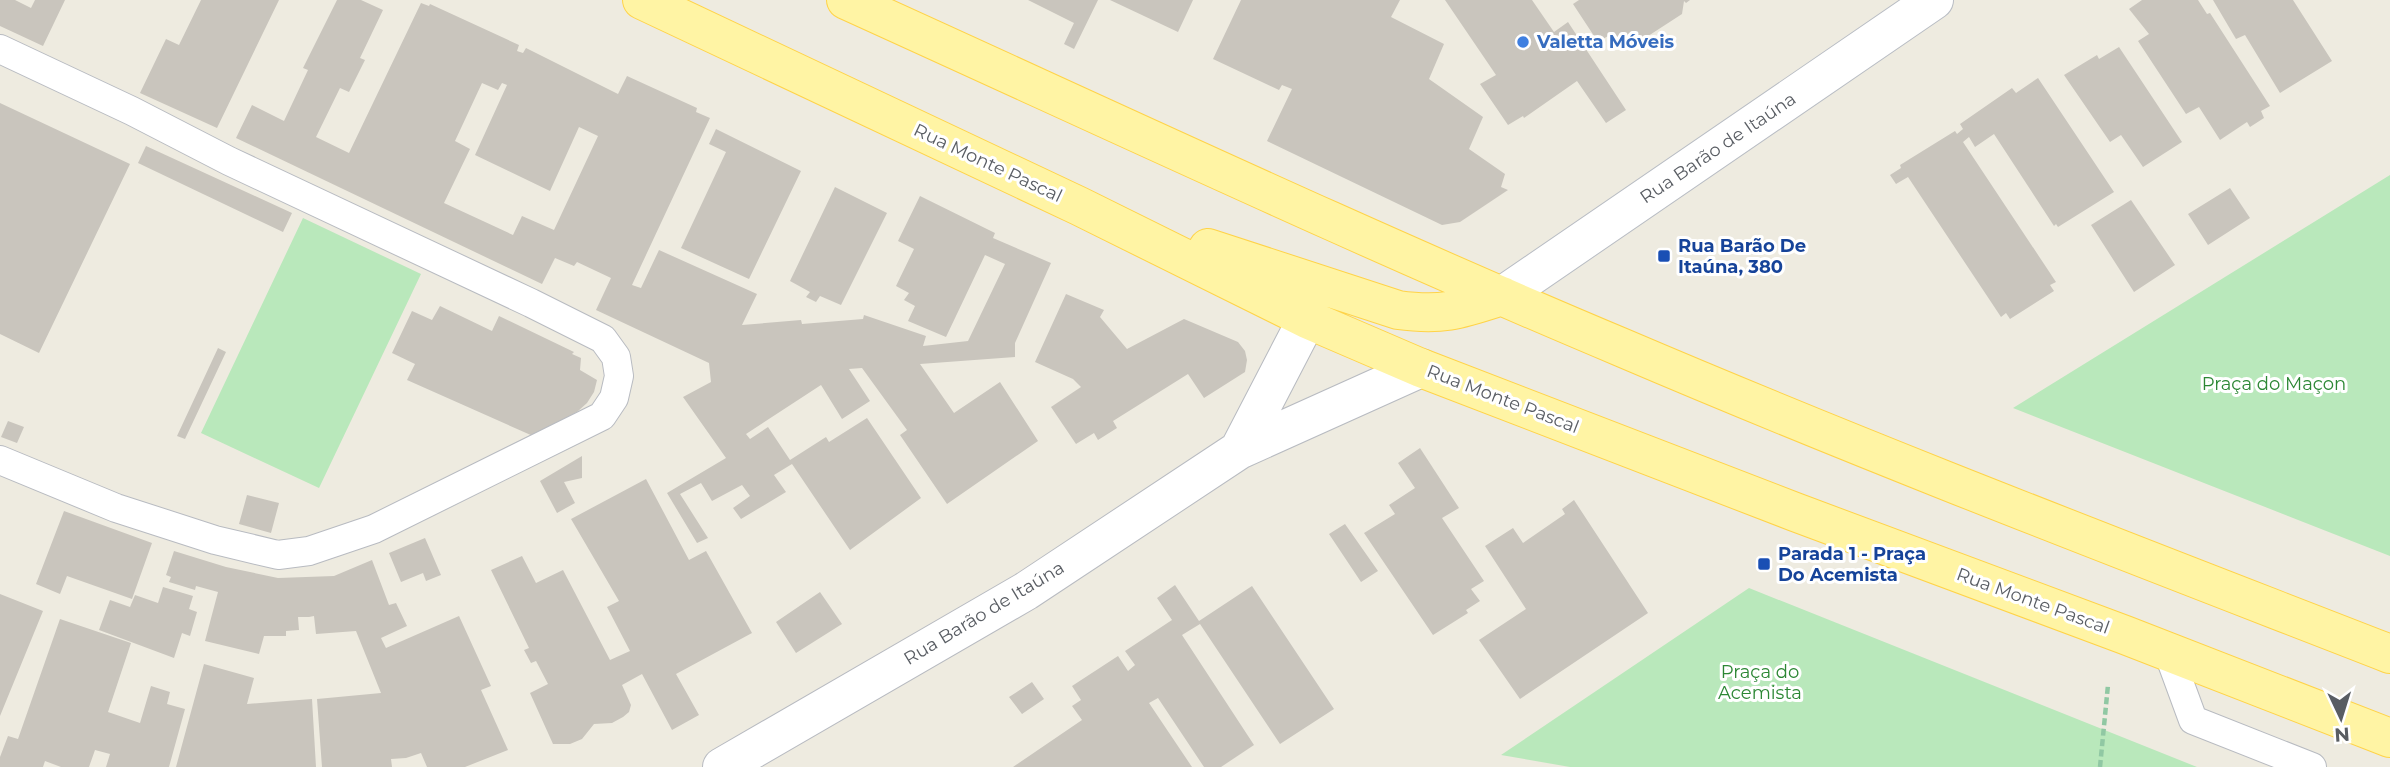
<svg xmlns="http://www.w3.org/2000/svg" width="2390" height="767" font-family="Montserrat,sans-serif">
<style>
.green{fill:#b9e8bb}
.building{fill:#c9c5bd;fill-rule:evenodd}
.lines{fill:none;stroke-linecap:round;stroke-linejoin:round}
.service-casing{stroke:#b8bbc1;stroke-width:30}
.minor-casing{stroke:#b8bbc1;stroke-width:40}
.secondary-casing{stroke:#b9bdc4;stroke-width:40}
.primary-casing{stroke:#ffd348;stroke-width:40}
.path{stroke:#90c8a3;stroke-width:4.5;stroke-dasharray:7 3.5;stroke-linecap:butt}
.service{stroke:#fff;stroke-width:28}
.minor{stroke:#fff;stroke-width:38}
.secondary{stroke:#fff;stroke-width:38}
.primary{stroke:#fff4a4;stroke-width:38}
.shop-dot{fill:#3f7fe0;stroke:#fff;stroke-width:2.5}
.transit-dot{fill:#1a4fb4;stroke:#fff;stroke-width:2.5}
.labels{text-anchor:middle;stroke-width:6;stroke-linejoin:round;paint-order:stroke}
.shop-label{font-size:18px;font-weight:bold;fill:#366cbe;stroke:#fff;text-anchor:start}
.street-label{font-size:18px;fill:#595d63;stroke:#fff}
.transit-label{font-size:18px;font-weight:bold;fill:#164399;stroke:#fff;text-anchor:start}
.park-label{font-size:18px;fill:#2c8734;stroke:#fff}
</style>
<rect width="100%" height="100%" fill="#eeebe0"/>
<path class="green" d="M2390,175V556L2013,408Z
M303,218L421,274L319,488L201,433Z
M1749,588L2197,767H1570L1501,755Z"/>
<path class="building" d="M0,0H15L31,8L35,0H65L43,46L0,26Z
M201,0H279L217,128L140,93L166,39L179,45Z
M337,0H361L383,10L360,58L365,60L349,92L340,88L316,137L349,153L421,3L429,6L430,4L519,45L517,51L523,53L526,48L618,94L627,76L697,108L696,112L710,118L632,285L641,288L659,250L757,294L742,325L801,320L802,324L863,319L864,315L926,336L923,346L968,341L1005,264L985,255L946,337L908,321L915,306L904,300L909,293L896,286L914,249L898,241L920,196L995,233L993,238L1051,263L1015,343V357L920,364L954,413L1000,382L1038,441L947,504L900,435L907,430L862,368L849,369L870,401L842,419L821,385L746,434L750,439L768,427L790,460L826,437L829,442L867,418L921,498L850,550L792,464L774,475L786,492L741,519L733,508L750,496L742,485L712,501L701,483L680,494L708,538L697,543L667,493L726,458L683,397L711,382L709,363L596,310L611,278L577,262L574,266L555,258L542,284L236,138L252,105L284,121L308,70L303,68ZM482,83L498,90L502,83L507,85L475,155L550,191L579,127L598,136L554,230L522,216L513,235L444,203L470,149L455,141Z
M1028,0H1098L1074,49L1064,44L1074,23Z
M1110,0H1193L1178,32Z
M1241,0H1400L1391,17L1444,44L1429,79L1483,117L1469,149L1505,174L1501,187L1508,190L1460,222L1442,225L1267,141L1292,89L1282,85L1279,90L1213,59Z
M1445,0H1532L1554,32L1568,22L1626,110L1606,123L1577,81L1524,118L1523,116L1508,125L1480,84L1496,75Z
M1579,0H1690L1686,3L1684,1L1682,14L1625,51L1613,33L1598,42L1573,4Z
M2142,0H2198L2207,14L2210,13L2270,106L2261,111L2264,118L2250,127L2247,122L2220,140L2199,107L2186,114L2138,41L2149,34L2129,9Z
M2213,0H2293L2332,61L2280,93L2245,35L2236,39Z
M2119,47L2182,142L2143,167L2121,135L2110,142L2064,75L2097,55L2099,59Z
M2038,78L2114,192L2058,227L2056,224L2054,226L1994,134L1975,147L1969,137L1963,142L2056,282L2050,285L2054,291L2010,319L2006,313L2001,317L1908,177L1896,184L1890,175L1901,168L1900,165L1955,131L1957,134L1963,129L1960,124L2012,88L2016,93Z
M0,103L130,164L39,353L0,334Z
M716,129L801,171L749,279L681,248L726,152L709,144Z
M146,146L292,213L283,232L138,163Z
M835,187L887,213L841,305L820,296L816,302L806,297L810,292L790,281Z
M2230,188L2250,218L2208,245L2188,214Z
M2131,200L2175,265L2134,292L2091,225Z
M1066,294L1104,310L1100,317L1127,349L1184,319L1238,342L1245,351L1247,360L1245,372L1204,398L1188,374L1113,421L1117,428L1098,440L1094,433L1076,444L1051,407L1081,387L1073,379L1035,362Z
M440,306L492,331L499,316L574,352L572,354L581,358L580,370L597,380L594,392L587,403L577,412L533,436L407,380L415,364L392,353L412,311L432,320Z
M218,348L226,352L185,439L177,436Z
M8,421L24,427L17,443L1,437Z
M1420,448L1459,508L1442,518L1484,581L1471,589L1480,601L1466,610L1468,613L1433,635L1364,533L1395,514L1389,505L1415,488L1398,463Z
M582,456V478L564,482L575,503L557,513L540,481Z
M646,479L689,560L706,551L752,633L676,674L699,715L672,730L642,674L622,685L631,705L629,712L623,717L612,723L594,724L582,739L570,744H553L530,693L548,684L536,661L531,663L524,650L529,648L491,570L522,556L536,583L563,570L610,660L630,651L607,607L619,601L571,519Z
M247,495L279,503L271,533L239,524Z
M1574,500L1648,613L1520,699L1479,640L1526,609L1485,546L1513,528L1523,543L1565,514L1562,509Z
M64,511L152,543L132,599L67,576L60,594L36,584Z
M1345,524L1378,571L1361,582L1329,534Z
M425,538L441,575L426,581L423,573L401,582L389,553Z
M174,551L226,567L278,578L334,576L372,560L389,605L396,603L407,626L381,638L386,648L459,616L491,686L481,690L508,750L465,767H427L421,753L406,758L391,759L392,767H322L317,699L381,693L356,631L316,634L314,616L309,617H298L299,630L286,631V636H264L259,654L205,641L218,592L196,586L195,590L169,582L171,577L166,575Z
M1175,585L1199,621L1252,586L1334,709L1280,744L1200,624L1182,635L1254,745L1221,767H1204L1158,698L1149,703L1192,767H1013L1082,720L1072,706L1081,700L1072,686L1118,656L1128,671L1135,665L1125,651L1172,620L1157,598Z
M163,587L193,596L189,609L197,612L190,636L182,633L174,658L99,630L110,600L130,607L135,595L158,603Z
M820,592L842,624L796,653L776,622Z
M0,594L43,611L0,716Z
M60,619L131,643L108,712L140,723L151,686L170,692L167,704L185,709L169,767H106L110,754L95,750L89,767H61L45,761L43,767H0V757L8,736L18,739Z
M204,664L254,678L247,704L312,699L316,767H176Z
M1032,682L1044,699L1022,714L1009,697Z"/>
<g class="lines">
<g class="service-casing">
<path id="service" d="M0,49L132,111L229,161L531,303L603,339L616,357L619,376L614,398L602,416L374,529L309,551L278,555L215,540L116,508L0,460
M2168,652L2193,720L2312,767"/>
</g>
<g class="minor-casing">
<path id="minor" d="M1239,450L1307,319
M722,767L1026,591L1239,450L1421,368"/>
</g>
<g class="secondary-casing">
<path id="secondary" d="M1502,296L1934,0"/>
</g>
<g class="primary-casing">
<path id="primary" d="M642,0L1079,206L1307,319L1421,368L1795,512L2125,635L2390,738
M846,0C1104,117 1361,238 1623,348C1876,456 2133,554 2390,654
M1208,248L1398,310C1443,316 1459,310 1502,296"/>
</g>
<path class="path" d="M2100,767L2108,685"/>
<use href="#service" class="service"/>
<use href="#minor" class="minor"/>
<use href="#secondary" class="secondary"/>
<use href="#primary" class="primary"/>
</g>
<circle class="shop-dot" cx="1523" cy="42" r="7"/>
<g class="transit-dot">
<rect x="1657" y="249" width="14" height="14" rx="3.5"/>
<rect x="1757" y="557" width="14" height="14" rx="3.5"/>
</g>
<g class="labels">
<g class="shop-label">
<text x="1537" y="48">Valetta Móveis</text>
</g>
<g class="street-label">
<text transform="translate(1718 148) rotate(-34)" y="6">Rua Barão de Itaúna</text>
<text transform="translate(988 163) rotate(25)" y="6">Rua Monte Pascal</text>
<text transform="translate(1503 399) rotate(21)" y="6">Rua Monte Pascal</text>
<text transform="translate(2033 601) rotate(20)" y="6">Rua Monte Pascal</text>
<text transform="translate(984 613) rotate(-31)" y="6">Rua Barão de Itaúna</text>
</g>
<g class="transit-label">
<text x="1678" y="252">Rua Barão De<tspan x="1678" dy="21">Itaúna, 380</tspan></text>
<text x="1778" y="560">Parada 1 - Praça<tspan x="1778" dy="21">Do Acemista</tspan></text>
</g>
<g class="park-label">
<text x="2274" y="390">Praça do Maçon</text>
<text x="1760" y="678">Praça do<tspan x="1760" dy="21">Acemista</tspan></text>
</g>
</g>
<g transform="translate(2341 718) rotate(176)" stroke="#ffffff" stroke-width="5" paint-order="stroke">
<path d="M0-5L12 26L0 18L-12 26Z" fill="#595d63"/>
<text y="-10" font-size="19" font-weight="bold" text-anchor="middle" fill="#595d63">N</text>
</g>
</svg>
